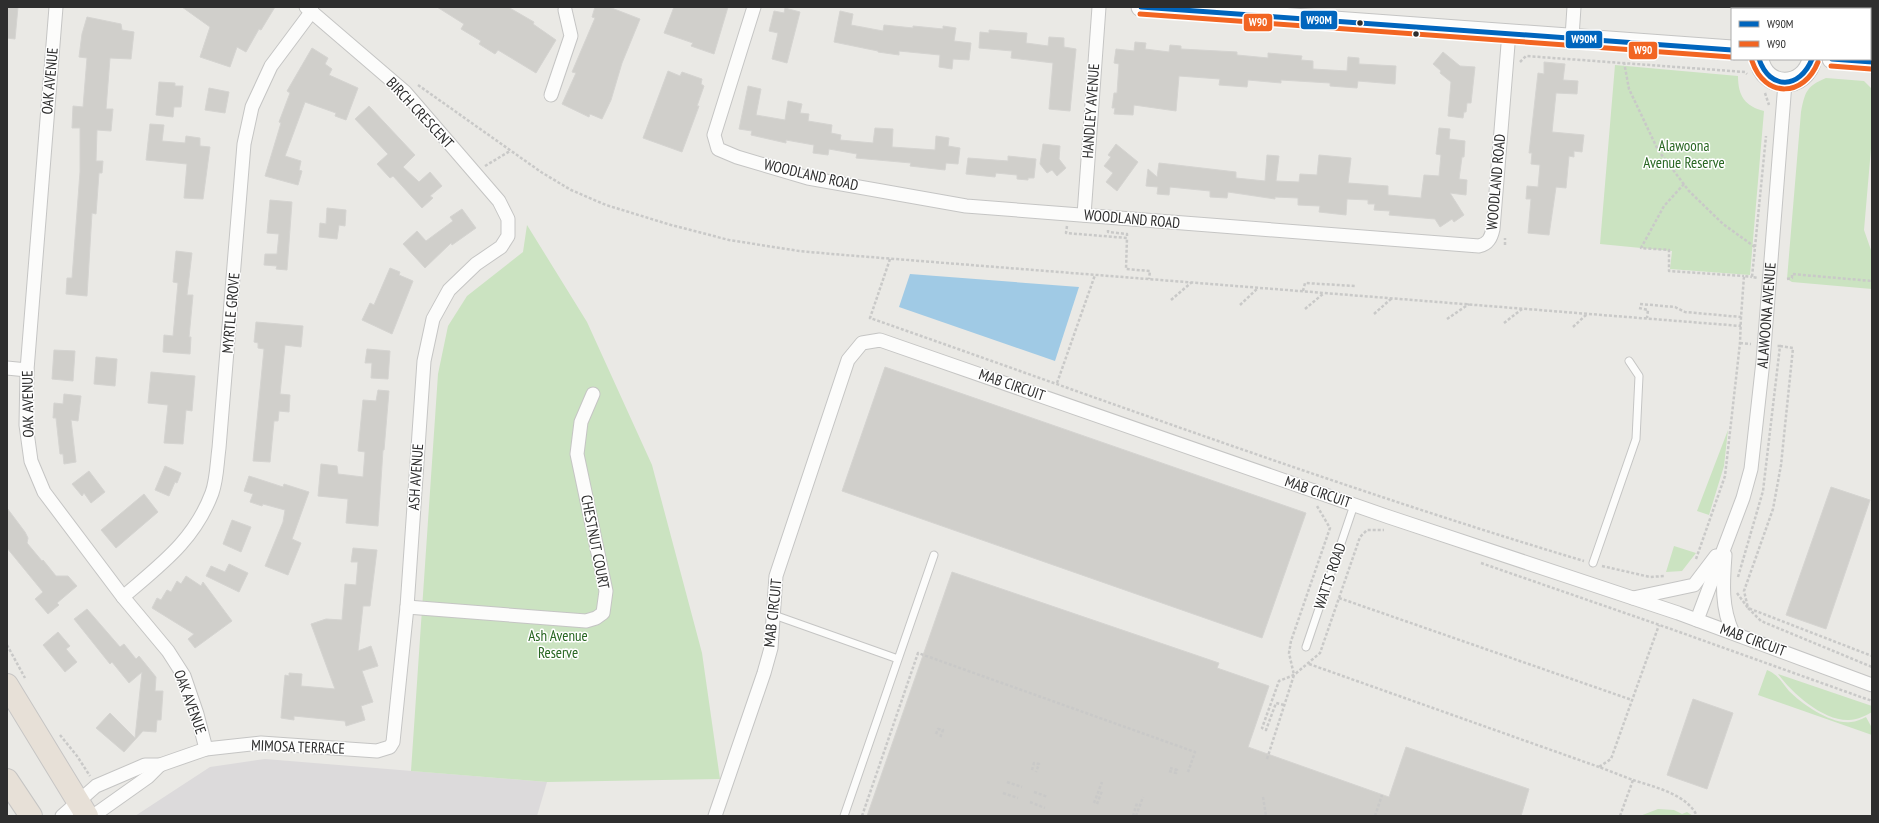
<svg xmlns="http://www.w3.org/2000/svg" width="1879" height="823" font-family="'PT Sans Narrow',sans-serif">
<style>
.industrial{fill:#dcdadb}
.green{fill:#cbe3c1}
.water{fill:#a0cae5}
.building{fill:#d0cfcb;stroke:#d5d4d1}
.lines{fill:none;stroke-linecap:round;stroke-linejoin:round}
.lane-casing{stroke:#c5c5c4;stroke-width:9}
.street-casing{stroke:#c5c5c4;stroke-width:15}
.secondary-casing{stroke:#c5c5c4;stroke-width:21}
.highway-casing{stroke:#c6c5c4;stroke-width:24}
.path{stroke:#c9c9c8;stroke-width:2.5;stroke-dasharray:3 2;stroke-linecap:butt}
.lane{stroke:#fcfcfb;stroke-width:7}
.street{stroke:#fcfcfb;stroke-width:13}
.secondary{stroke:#fcfcfb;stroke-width:19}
.highway{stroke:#e7e0d7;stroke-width:22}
.bus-1-casing{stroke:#fff;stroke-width:8}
.bus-2-casing{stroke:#fff;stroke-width:8}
.bus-1{stroke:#0065bd;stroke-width:5}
.bus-2{stroke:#f26522;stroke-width:5}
.bus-dot{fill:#2e2e2e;stroke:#fff;stroke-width:1.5}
.labels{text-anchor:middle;stroke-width:3;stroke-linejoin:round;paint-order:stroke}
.street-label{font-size:15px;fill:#2e2e2e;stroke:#fff}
.park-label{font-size:15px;fill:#286622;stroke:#fff}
.line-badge{stroke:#fff;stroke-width:1.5}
.badge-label{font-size:11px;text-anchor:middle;font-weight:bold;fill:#fff}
</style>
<rect width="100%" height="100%" fill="#eae9e5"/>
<path class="industrial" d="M265,759L547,782L537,816H135L210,767Z"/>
<path class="green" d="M1615,65L1738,76C1738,96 1745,106 1764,111L1750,275L1670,269L1672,251L1600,244Z
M1826,78L1864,81L1872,89V137L1864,230L1872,253V289L1792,282L1787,279L1801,112C1805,91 1807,86 1826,78Z
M527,225L587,322L652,465L702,653L720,779L547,782L411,771L438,374L448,326L467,296L523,252Z
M1728,430L1724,466L1709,515L1697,511Z
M1674,546L1696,553L1682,571L1666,572Z
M1767,670C1779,675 1781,682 1789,691C1802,704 1832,725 1851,722C1856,722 1861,719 1866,717L1872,728V735L1758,695Z
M1778,674L1872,706V712C1865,716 1857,720 1849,720C1823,721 1792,693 1778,674Z
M1658,809L1674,810L1682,814L1687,812L1693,816H1640Z"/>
<path class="water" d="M910,274L1079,287L1055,361L899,307Z"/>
<path class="building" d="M7,7H18L15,39L7,38Z
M182,7H275L261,30L259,29L246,52L237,47L230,67L200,57L210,27Z
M437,7H508L534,22L533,24L556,40L536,73L498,50L495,54L479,44L481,41L461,29L464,24Z
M595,7H609L640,19L622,63L611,100L602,119L590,114L589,117L562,104L576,73L572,72L595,18L592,17Z
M674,7H728L714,54L691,46L693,43L664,33Z
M785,8L800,12L787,63L772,59L778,33L769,31L774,11L784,13Z
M840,11L853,14L851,25L883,31L884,25L913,28V26L943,29V26L956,28L954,41L971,43L969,60L953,59L952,69L939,67L940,55L899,51V55L878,52V51L834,42Z
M87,17L121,24L122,30L134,32L131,59L110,58L106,109H113L111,131L97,130L96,161H103L102,173H99L96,214L92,213L87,296L66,294L67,278H72L80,172V128H72L73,106L83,107L87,58L79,57L82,34Z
M989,30L1027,33L1026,43L1048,46L1049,37L1064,38V47L1076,49L1070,111L1049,109L1053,63L1011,58L1012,51L979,48L980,32L989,33Z
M1135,42L1146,43L1145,49L1169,52L1170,45L1181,46V49L1237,52V55L1268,58V53L1302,56L1301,60L1313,61V69L1347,71L1348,57L1359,58V64L1396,66L1395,84L1358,81L1357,88L1330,86V83L1281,80V83L1248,80L1247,87L1219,85L1220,79L1179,76L1176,111L1134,105L1133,115L1114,114L1115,108H1112L1114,93H1117L1119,64L1114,63L1116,49L1134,51Z
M312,48L328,58L325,64L332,69L329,75L358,88L346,120L335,116L336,113L305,102L285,156L301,161L299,170L302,171L298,185L265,176L281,123L279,122L290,93L287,91Z
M1443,52L1460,66L1475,67L1471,103H1467L1466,112H1464L1463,118L1448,116L1451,82L1440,73L1441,71L1433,64Z
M1544,62L1565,64L1563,80L1578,81L1577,94L1556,93L1552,132L1584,135L1582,152L1574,151V157L1569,156L1566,188L1556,187L1549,235L1528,233L1531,199H1526L1527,186L1538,187L1540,165L1531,164L1532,153H1529L1538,73L1544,74Z
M668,71L680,76L682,72L702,79L701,84L704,86L697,106H699L682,152L643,138Z
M159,82L175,83V86H183L181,107H174L173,117L156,115Z
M748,86L761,89L756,115L785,120L788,101L802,104L800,113L809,114L808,121L832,125L831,133L841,135L840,140L873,143L875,128L893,129L892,147L935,150L936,136L949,138L948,146L960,148L958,164L946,163L945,170L910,166L911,163L856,158L857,154L829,149L828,155L813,153L814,145L786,140V143L751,135L752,131L739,129Z
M209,88L229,92L225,113L205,110Z
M369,106L415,155L403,167L419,182L430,172L442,186L430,196L433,198L422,208L393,176L390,178L377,164L388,154L355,119Z
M150,124L164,125L162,141L185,143L186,136L200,138V146L210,147L203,199L184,198L187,164L146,160Z
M1439,128L1450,129L1449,139L1465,141L1464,157H1462L1459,179L1467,180L1466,195L1450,193L1464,215L1454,222L1452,219L1440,227L1435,219L1389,215L1390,211L1374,210L1375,204H1368V200L1347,199L1346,215L1319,212L1320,206L1298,205V198L1275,197V199L1228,192L1227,198L1210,197V191L1170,187L1169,195L1157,194L1158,187L1146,186L1148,169L1157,177L1159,163L1236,172V178L1265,181L1267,155L1279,156L1276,181L1299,182L1300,174L1317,175L1319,155L1351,158L1348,183L1388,186V195L1421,198L1424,175L1439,176L1441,155L1436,154Z
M1043,144L1060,146L1059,159L1066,168L1057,176L1052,170L1047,173L1040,164Z
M1116,144L1138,162L1117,191L1106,182L1113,173L1104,166L1111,157L1108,155Z
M1008,156L1036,159L1034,178H1028V180L1017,179V175L996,173L995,177L966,174L968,158L1008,161Z
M270,200L292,202L287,270L276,269L277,266L264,265L265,254H277L279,234L267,233Z
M327,208L346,210L345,226L339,225L337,239L319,237L320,223L326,224Z
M462,209L476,228L452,245L451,243L425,268L403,244L417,231L426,241L453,221L450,217Z
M176,251L192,253L187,295H193L189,337H191L190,354L163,352L164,335L173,336L178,283L173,282Z
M390,268L400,272L399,275L413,281L392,334L362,320L370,303L374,305Z
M256,322L303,326L301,347L285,345L280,394L290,395L289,412L279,411L278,421H274L270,462L253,461L264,349L258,348V343L254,342Z
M367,349L390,351L388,379L371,378L372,363H365Z
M54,350L75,351L73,381L52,379Z
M96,357L117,359L115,386L94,384Z
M885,367L1306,513L1262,638L842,491Z
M151,372L195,376L192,411L186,410L183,444L164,443L168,405L148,403Z
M378,390L389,391L384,450H383L378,526L346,523L348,499L318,496L321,464L337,466L338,474L363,477L365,452L358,451L363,400L376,401Z
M64,394L81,396L78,421L71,420L76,462L64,464L63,454H60L56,418H53L54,403L63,404Z
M165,466L181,473L177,483L175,482L169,496L155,490Z
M89,471L105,492L91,503L84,493L82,496L72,484Z
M249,476L283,487L284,484L309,492L292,539L301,543L288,575L265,566L283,522L285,510L263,504L262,506L250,502L253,494L244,491Z
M1831,487L1870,500L1826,629L1786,615Z
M144,494L158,512L116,548L101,530Z
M7,508L25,532L28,538L27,543L42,561L43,560L56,576H68L77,586L57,603L59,605L48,614L35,599L43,592L7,548Z
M232,520L251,527L241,552L223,544Z
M353,548L377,550L370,606H363L358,651L371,646L378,666L362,671L373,702L361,706L365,720L346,726L345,721L294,716V720L281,718L285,675L289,676V673L302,674L301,686L335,689L311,624L326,619L342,620L345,584L356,585L358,562H351Z
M229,564L248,573L239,592L206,576L211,566L225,572Z
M952,572L1219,663L1217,668L1269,686L1248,747L1389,797L1406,747L1529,789L1521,816H867Z
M186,576L201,586L203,582L232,621L195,648L188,639L194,634L152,608L157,598L161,600L167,590L171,592L177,581L181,584Z
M87,609L120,647L124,644L136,659L139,656L156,677L155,691H163L161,720H157L156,732L143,731L124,752L96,728L110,713L135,738L142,672L129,683L112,662L110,664L74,619Z
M58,632L70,646L66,649L77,662L65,672L43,645Z
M1693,699L1733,713L1707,789L1667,775Z"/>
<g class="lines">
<g class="lane-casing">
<path id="lane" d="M1593,563L1636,439L1639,376L1629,361
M774,615L898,659
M1306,647L1354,505
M844,816L934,555"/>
</g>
<g class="street-casing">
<g id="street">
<path d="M56,7L27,370L26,425L31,461L44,492L123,597L168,651L184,676L197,714L206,749"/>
<path d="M754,7L714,135L718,149L737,157L808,178L966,206L1479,246C1488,244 1491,238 1493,229L1509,32"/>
<path d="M1572,37L1574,7"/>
<path d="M551,95L571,36L565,10"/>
<path d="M1084,215L1099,7"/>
<path d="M7,368L27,370"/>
<path d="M1725,555C1723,582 1721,608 1733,633"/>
<path d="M123,597C160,565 194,541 212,493C217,479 217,462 219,448L244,144L252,107L271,66L312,11"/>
<path d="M1633,598L1694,585L1716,556"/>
<path d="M407,607L586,621L596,618L603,613L606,591L577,454L581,422L593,394"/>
<path id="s1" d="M1697,620L1743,498L1751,469L1763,361L1785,83"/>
<path d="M62,816L96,786L145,765H160L206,749L261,743L377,751L390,747L393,742L407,607L424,361L433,319L449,290L476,264L501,247L508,236V219L499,201L405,92L306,7"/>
<path d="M93,816L148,777L160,765"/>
<path d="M715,816L764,673L771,648L776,576L848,360L862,343L880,340L1389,517L1678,613L1872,685"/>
</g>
</g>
<g class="secondary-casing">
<path id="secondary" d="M1141,7L1732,50
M1790,9V7
M1759,59C1764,90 1805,90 1812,59
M1832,59L1872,62"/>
</g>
<g class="highway-casing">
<path id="highway" d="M7,685L87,816
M7,780L31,816"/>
</g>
<path class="path" d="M1520,62L1526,56L1745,72L1747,74
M1624,62L1629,89L1658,150L1689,191L1723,224L1755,247L1752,277L1758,278
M418,85L541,172L571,190L606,205L671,225L729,240L799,251L832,254L1741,326
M1765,93L1769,105
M485,166L510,151
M1684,184L1664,206L1641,248L1669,250V271L1744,276
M1067,226L1066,233L1127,238L1126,269L1150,271L1149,279
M1108,230V232L1127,234V238
M1505,245V238
M1755,247L1766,136
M890,259L870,318C1107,401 1343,489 1584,561
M1787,279L1792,278V274L1872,281
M1303,291L1305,283L1355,286
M1171,300L1192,282
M1640,304L1675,307L1685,312L1741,317L1744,276L1752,277
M1240,305L1258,288
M1639,308L1648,310L1647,318
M1305,309L1324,293
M1374,314L1392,298
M1447,319L1469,304
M1504,323L1522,309
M1573,327L1587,314
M1740,343L1751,344
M1780,346L1793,348L1781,465L1773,509L1744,591L1748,608L1761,621L1872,667
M1057,383L1095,275
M1696,559L1725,476L1740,343L1741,317
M1481,563L1671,629L1872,701
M1602,566L1650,577L1665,576
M1738,577L1763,491L1780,346H1776
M1737,593L1748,608L1872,656
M1339,598L1632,700
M7,645L25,678
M1309,664L1599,767
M1284,705L1276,703L1266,730L1262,728L1279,681L1294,675L1320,653L1360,537L1367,530H1384
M936,734L938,729L943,730L940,738
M60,735L77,756L90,776
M1267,759L1294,675L1289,653L1291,641L1330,528L1317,506
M1032,770L1034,763L1039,764L1036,772
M1169,771L1176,773L1177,770L1170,768
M1633,780C1654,787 1687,794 1697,816
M1007,782L1022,787
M1034,792L1048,797
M1003,793L1018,798
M1263,797L1266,816
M1030,802L1045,808
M1094,803L1102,782
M1097,804L1102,791
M862,816L918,653L1195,752L1188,772
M1133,816L1137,803
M1136,816L1143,797
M1375,816L1382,795
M1620,816L1633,780L1599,767L1611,759L1659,625"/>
<use href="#lane" class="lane"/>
<use href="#street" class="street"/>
<use href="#secondary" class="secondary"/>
<use href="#highway" class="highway"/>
<g class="bus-1-casing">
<path id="bus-1" d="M1141,7L1732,50
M1759,59C1770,91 1800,89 1812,59
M1832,59L1872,62"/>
</g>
<g class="bus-2-casing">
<path id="bus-2" d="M1140,14L1731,57
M1752,61C1765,99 1804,97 1818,62
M1831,66L1871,69"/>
</g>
<use href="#bus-1" class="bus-1"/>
<use href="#bus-2" class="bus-2"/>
</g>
<g class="bus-dot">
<circle cx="1360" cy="23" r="3.5"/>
<circle cx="1416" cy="34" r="3.5"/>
</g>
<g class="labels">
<g class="street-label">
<text transform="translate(50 81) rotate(-85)" y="5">OAK AVENUE</text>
<text transform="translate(1091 111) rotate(-86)" y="5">HANDLEY AVENUE</text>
<text transform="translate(420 113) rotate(47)" y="5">BIRCH CRESCENT</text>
<text transform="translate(811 175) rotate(13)" y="5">WOODLAND ROAD</text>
<text transform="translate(1496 182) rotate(-85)" y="5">WOODLAND ROAD</text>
<text transform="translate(1132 219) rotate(5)" y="5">WOODLAND ROAD</text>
<text transform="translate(231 313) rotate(-85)" y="5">MYRTLE GROVE</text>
<text dy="5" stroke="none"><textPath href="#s1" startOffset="315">ALAWOONA AVENUE</textPath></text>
<text transform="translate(1012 385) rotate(19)" y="5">MAB CIRCUIT</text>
<text transform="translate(28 404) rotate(-91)" y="5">OAK AVENUE</text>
<text transform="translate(416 477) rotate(-86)" y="5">ASH AVENUE</text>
<text transform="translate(1318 492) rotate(19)" y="5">MAB CIRCUIT</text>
<text transform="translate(595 542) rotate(79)" y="5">CHESTNUT COURT</text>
<text transform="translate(1330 576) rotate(-71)" y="5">WATTS ROAD</text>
<text transform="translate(773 613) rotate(-84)" y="5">MAB CIRCUIT</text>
<text transform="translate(1753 640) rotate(20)" y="5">MAB CIRCUIT</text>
<text transform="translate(190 702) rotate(70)" y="5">OAK AVENUE</text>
<text transform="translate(298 747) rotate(2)" y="5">MIMOSA TERRACE</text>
</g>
<g class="park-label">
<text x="1684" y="151">Alawoona<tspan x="1684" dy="17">Avenue Reserve</tspan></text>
<text x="558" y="641">Ash Avenue<tspan x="558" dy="17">Reserve</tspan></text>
</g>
</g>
<g class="line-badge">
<rect x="1300" y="10" width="38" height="20" rx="4" fill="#0065bd"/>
<rect x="1243" y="13" width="30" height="19" rx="4" fill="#f26522"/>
<rect x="1565" y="30" width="38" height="19" rx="4" fill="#0065bd"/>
<rect x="1628" y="41" width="30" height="19" rx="4" fill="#f26522"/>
</g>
<g class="badge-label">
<text x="1319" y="24">W90M</text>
<text x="1258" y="26">W90</text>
<text x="1584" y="43">W90M</text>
<text x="1643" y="54">W90</text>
</g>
<rect width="1879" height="823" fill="none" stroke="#2e2e2e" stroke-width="16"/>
<rect x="1731" y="8" width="140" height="52" fill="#ffffff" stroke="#ababab"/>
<rect x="1739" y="21" width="20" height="6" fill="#0065bd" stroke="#ababab"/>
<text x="1767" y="28" font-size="12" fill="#2e2e2e">W90M</text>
<rect x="1739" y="41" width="20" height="6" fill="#f26522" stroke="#ababab"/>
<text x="1767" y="48" font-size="12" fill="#2e2e2e">W90</text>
</svg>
